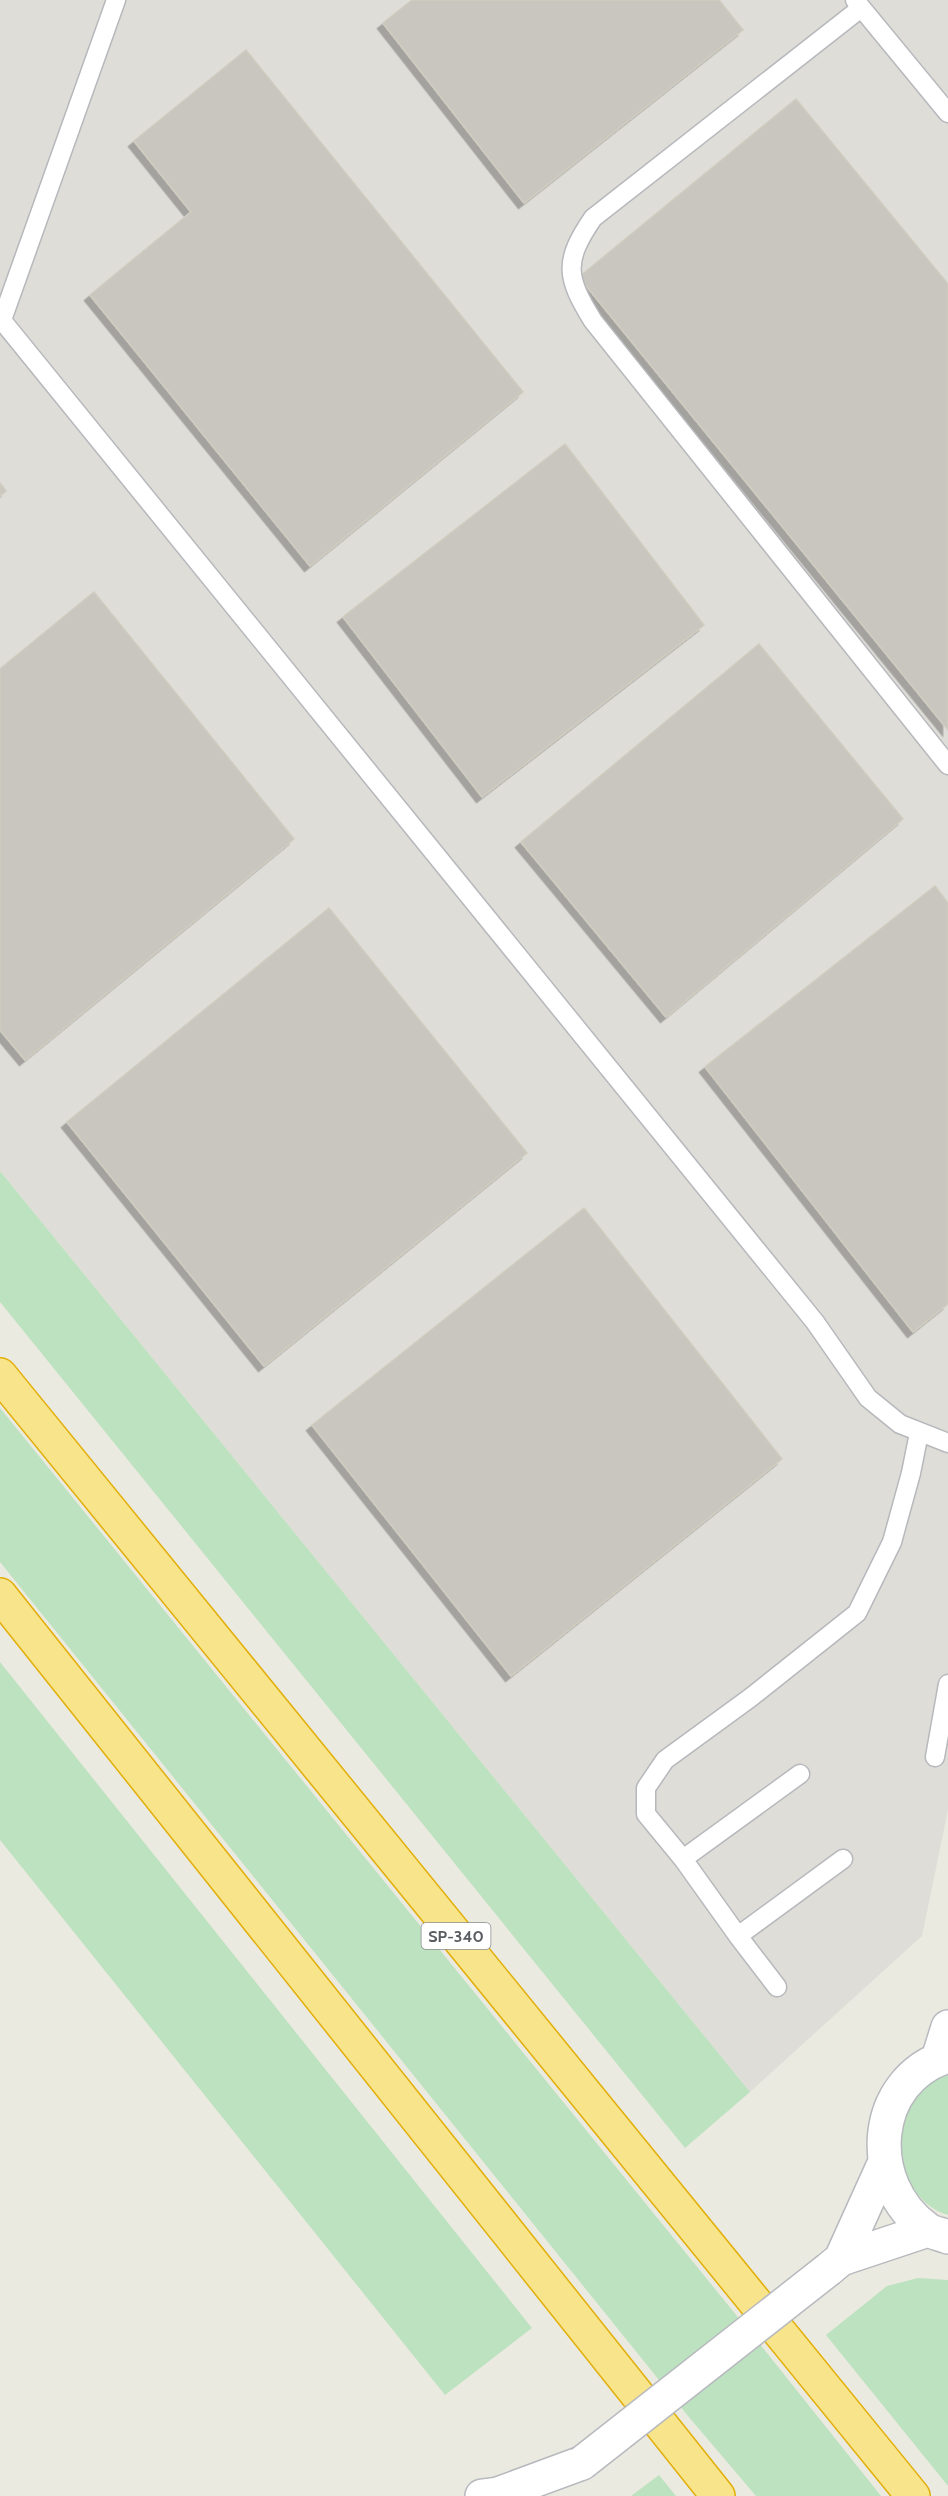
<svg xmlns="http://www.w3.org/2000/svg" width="948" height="2496" font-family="Cabin,sans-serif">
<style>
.industrial{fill:#dfddd8}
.green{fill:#bde2c0}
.building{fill:#c8c6bf;stroke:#d0ccbf;stroke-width:1.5;filter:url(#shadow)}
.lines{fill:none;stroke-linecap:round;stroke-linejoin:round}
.service-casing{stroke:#b6b8bc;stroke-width:21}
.secondary-casing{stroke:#b6b9be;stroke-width:36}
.motorway-casing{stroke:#e2ae09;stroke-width:36}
.service{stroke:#fff;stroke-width:18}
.secondary{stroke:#fff;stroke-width:33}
.motorway{stroke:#f8e48a;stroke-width:33}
.secondary-bridge-casing{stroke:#b6b9be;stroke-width:36;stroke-linecap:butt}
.secondary-bridge{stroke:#fff;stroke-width:33}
.labels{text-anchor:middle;stroke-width:6;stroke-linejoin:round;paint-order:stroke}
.shield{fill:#fff;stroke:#8b8d90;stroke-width:1.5}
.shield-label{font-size:16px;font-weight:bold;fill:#595c61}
</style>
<defs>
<filter id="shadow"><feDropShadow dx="-5.5" dy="5.5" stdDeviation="0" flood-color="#0004"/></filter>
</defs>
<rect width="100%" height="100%" fill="#ebeae0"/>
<path class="industrial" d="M0,0H948V1810L922,1936L750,2092L0,1171Z"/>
<path class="green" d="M0,1171L750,2092L685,2148L0,1302Z
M0,1408L767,2353L881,2496H756L688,2416L0,1562Z
M0,1662L532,2328L445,2395L0,1840Z
M948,2068V2215C899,2200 888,2132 915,2094C922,2083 938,2075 948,2068Z
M918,2278L948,2280V2486L826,2335L887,2286Z
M659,2475L676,2496H631Z"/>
<path class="building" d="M412,0H719L743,30L524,203L383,23Z
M246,50L523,392L310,566L90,295L191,212L134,141Z
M796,99L948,284V730L579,277Z
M565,444L704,625L482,797L343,617Z
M0,483L6,491L0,496Z
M94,592L294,839L25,1060L0,1030V669Z
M759,644L903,819L666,1017L521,842Z
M935,886L948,903V1304L913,1332L705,1067Z
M329,908L527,1153L264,1366L67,1122Z
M584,1208L782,1459L511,1676L312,1425Z"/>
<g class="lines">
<g class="service-casing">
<path id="service" d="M855,0L948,113
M861,8L593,218C563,262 566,277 593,321L948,765
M0,318L815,1322L868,1398L900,1424L948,1443
M2,320L116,0
M935,1757L948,1684
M683,1859L800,1774
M843,1859L738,1936L683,1859L646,1814V1788L665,1760L750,1698L857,1613L892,1542L911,1473L919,1433
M738,1936L777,1987"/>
</g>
<g class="secondary-casing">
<path id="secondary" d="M948,2056C870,2080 864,2184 927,2229C932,2233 941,2234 948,2237
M938,2059L948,2027
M841,2259L884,2164
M829,2269L841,2259L928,2230
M482,2496L498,2494L582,2463"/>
</g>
<g class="motorway-casing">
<path id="motorway" d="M0,1375L913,2496
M0,1595L718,2496"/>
</g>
<use href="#service" class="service"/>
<use href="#secondary" class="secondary"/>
<use href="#motorway" class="motorway"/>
<g class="secondary-bridge-casing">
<path id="secondary-bridge" d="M582,2463L829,2269"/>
</g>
<use href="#secondary-bridge" class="secondary-bridge"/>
</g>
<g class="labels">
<rect class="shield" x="421.5" y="1923" width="69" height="26" rx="4.5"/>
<g class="shield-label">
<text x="456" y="1942">SP-340</text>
</g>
</g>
</svg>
